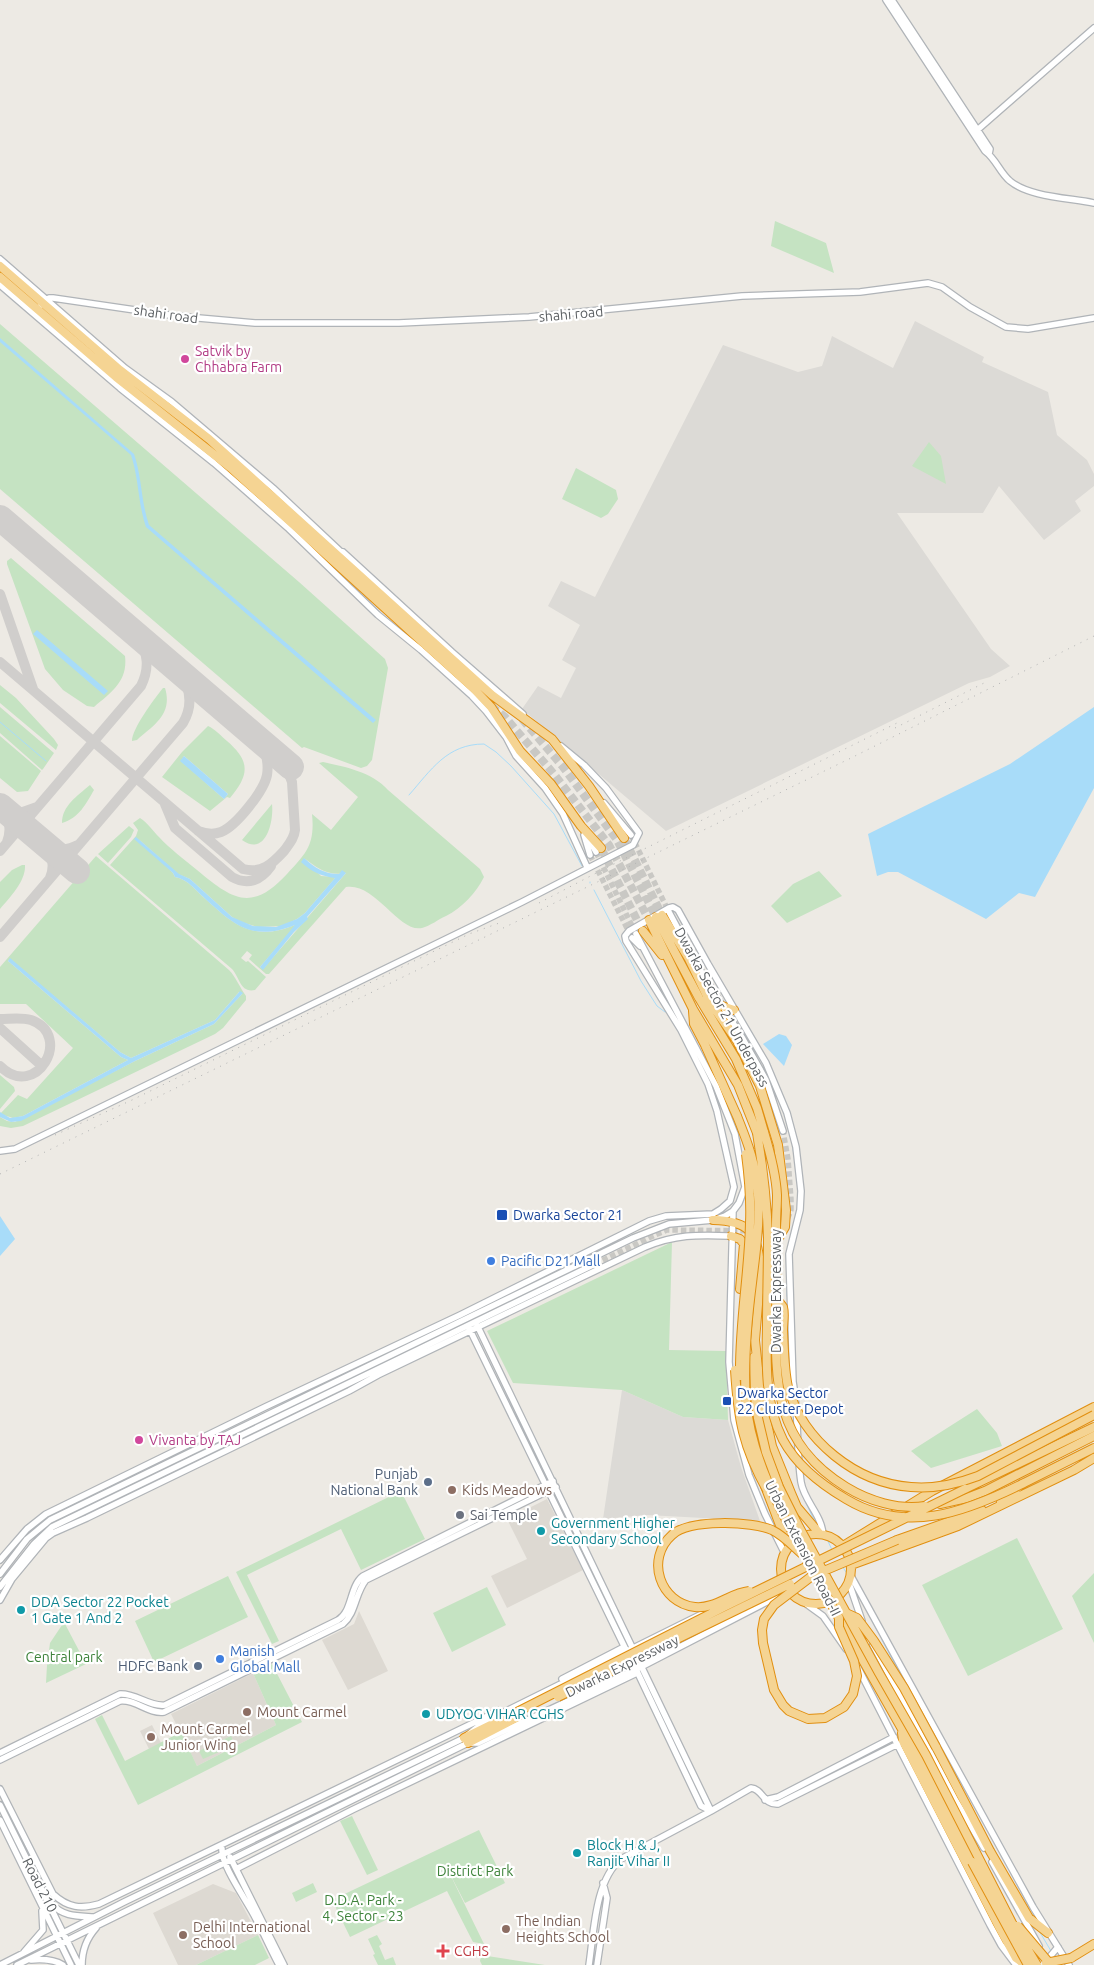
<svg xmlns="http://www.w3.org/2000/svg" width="1094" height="1965" font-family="Ubuntu,sans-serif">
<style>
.industrial{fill:#dcdad6}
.education{fill:#ddd9d2}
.green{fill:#c5e3c2;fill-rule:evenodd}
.water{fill:#a8dcf9}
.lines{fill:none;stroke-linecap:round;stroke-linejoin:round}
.stream{stroke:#a8dcf9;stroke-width:1}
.taxiway{stroke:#d0cecc;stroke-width:10}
.runway{stroke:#d0cecc;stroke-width:26}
.secondary-tunnel{stroke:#c9c8c4;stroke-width:5.5;stroke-dasharray:5.5 3;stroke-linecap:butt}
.highway-tunnel{stroke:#c9c8c4;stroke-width:8;stroke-dasharray:8 4;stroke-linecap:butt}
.secondary-casing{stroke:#b0b4b8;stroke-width:8}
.highway-casing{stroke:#e18f10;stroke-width:10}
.secondary{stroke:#fff;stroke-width:5.5}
.highway{stroke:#f5d493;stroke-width:8}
.rail{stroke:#b2b3b3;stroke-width:1;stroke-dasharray:1 6;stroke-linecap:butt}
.highway-bridge-casing{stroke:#e18f10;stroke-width:10;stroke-linecap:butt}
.highway-bridge{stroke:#f5d493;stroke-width:8}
.hotel-dot{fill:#d1479c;stroke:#fff;stroke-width:2}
.transit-dot{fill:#1a4fb4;stroke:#fff;stroke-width:2}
.shop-dot{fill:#3f7fe0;stroke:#fff;stroke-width:2}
.service-dot{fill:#5c6f8a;stroke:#fff;stroke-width:2}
.education-dot{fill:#8d6e63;stroke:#fff;stroke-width:2}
.worship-dot{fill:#6b7280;stroke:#fff;stroke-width:2}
.culture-dot{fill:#0f9aa8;stroke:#fff;stroke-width:2}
.health-dot{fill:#e0444e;stroke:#fff;stroke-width:2}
.labels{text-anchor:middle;stroke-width:4.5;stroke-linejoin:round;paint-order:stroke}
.street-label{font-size:14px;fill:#5c6063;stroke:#fff}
.hotel-label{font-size:14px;fill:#b23c85;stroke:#fff;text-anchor:start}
.transit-label{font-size:14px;fill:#164399;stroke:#fff;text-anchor:start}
.shop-label{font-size:14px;fill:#366cbe;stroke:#fff;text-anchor:start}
.service-label{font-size:14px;fill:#4e5e75;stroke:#fff;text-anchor:end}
.education-label{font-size:14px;fill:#785e54;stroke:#fff;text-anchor:start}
.worship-label{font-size:14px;fill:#5b616d;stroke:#fff;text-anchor:start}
.culture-label{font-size:14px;fill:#0d838f;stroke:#fff;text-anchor:start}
.park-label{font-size:14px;fill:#3e833b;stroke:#fff}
.health-label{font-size:14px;fill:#be3a42;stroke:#fff;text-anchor:start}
</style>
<rect width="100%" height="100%" fill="#edeae4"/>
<path class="industrial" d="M915,321L984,357L982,362L1048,392L1057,435L1087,460L1094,474V486L1075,501L1081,511L1044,540L999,486L983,513H897L991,649L1010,666L990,677L969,683L666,831L522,709L538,686L561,698L576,668L562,660L580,625L548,606L561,581L595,597L723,345L798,372L822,366L832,336L893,368Z
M622,1390L683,1417L728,1420L741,1467L760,1521L647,1515L603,1519Z"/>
<path class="education" d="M547,1499L583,1570L507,1608L491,1576L527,1559L507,1519Z
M359,1611L388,1671L348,1690L322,1640L354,1624Z
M253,1673L276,1725L197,1766L171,1714Z
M152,1725L161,1743L149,1749L140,1731Z
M213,1884L236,1893L258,1935L196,1965H178L153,1913Z"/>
<path class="green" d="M775,221L826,243L834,273L771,246Z
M0,324L299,582L385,659L388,668L372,760L367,766L361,768L304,747L302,748L0,489Z
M929,442L941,456L946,484L912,466Z
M576,468L616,490L618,499L608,514L601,518L562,499Z
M11,558L125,656C128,681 112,692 94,707L87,706L63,690L45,669L7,564V561Z
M0,685L16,698L54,739L58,745L56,750L0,703Z
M163,688H165C173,714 154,725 137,740L132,741C132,729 154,699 163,688Z
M0,707L54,753L43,769L42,770L0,733Z
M208,726C215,729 221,736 227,741C250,761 250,774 230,798L227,797L210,811L162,777L182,752ZM184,756L228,794L224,799L181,761Z
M0,736L41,771L28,791L17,792L0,778Z
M323,762C346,767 372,772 388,790L480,869L484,877C476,893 462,908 446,916C439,919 430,926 422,928C399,933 375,882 346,887L269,974H266L249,959L252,955L247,951L241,958L246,962L248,961L266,977L255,990C240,993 240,978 232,969L110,865L136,836L138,830L133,823L140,818C148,823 153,831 159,837C170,849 184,859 197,870C232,899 251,913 287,874C307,853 315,844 312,814L331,830L358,797L319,763ZM136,837L178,874L190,879L232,917L241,922L258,927L282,926L297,919L305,913L336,877L321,876L304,858C318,869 328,876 346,873L263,969L260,967L297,924C252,944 232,923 200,894C192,886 186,879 175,877L173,873Z
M90,785L94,790C86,804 79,818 62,823C62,806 77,796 90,785Z
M272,804C274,821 266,857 242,840Z
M129,826L134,830L131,837L108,863L98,854Z
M96,856L229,970C236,977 240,988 246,996V1000L223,1028L215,1034L23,1126L11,1128L0,1126V1117L7,1121L15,1122L135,1061L214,1024L242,994L239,992L215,1020L131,1058L120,1052L10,959L8,961L121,1057L128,1060L23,1116L13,1118L0,1114L18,1095L27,1099L73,1048L26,1004H0V967Z
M22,865H25C26,881 10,897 0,909V882L12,870Z
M819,871L842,896L787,923L771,906L793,884Z
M0,1075L14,1087L15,1091L0,1109Z
M672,1242L669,1350L726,1351L728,1420L683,1417L622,1390L513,1383L487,1331Z
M977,1409L997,1433L1002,1446L931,1468L911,1451Z
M401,1491L425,1539L361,1570L341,1529L247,1575L279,1641L272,1644L236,1572Z
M1017,1538L1063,1629L968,1676L922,1585Z
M1094,1573V1643L1072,1596Z
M228,1576L248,1617L154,1662L135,1621Z
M487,1587L506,1625L452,1652L433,1613Z
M64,1622L86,1664L46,1683L47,1665L50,1643Z
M272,1664L302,1722L138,1805L95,1719L102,1715L125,1761L181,1732L197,1766L276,1725L253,1673Z
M231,1736L235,1745L203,1759L199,1751Z
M352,1816L378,1870L367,1875L340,1821Z
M479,1830L505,1883L465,1903L448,1870L484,1944L473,1942L447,1891L350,1937L332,1900Z
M313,1883L317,1892L296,1902L292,1893Z
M258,1935L269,1958L255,1965H196Z
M377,1935L382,1944L379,1946L385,1960L393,1957L396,1965H378L373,1955L375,1954L368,1939Z
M481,1955L545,1965H482L480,1961Z"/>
<path class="water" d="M0,338L134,454C142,477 141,502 149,525L376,720L373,723L146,527C138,504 139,479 131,455L0,342Z
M37,630L108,691L104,695L33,634Z
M1094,707V788L1035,897L1019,893L986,919L898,872H888L877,876L868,834L1010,764Z
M184,756L228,794L224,799L180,761Z
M136,837L179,874L190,879L232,917L253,926L276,927L297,919L305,913L335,878C321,876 312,872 301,862L304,858C315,868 324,874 339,874L342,870L346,873L307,917L308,919L294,932L263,970L260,967L295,925C250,943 232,923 200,894C192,886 186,879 175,877L173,873L134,839Z
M10,958L120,1052L131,1058L215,1020L240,991L243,993L214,1024L135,1061L21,1121L11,1122L0,1117V1112L10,1118L23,1116L128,1060L121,1057L8,961Z
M779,1034L786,1036L792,1045L784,1066L763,1044Z
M0,1216L15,1239L0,1256Z"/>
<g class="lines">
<path class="stream" d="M0,722L46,761
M409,795C431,770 447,744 484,744L496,752L511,766L554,814L582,866
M590,882V883
M594,890L641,981L657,1006L665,1012
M793,1149L794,1155
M787,1257V1296
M806,1503L814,1520
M827,1539L832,1550
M842,1566L846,1572
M857,1592L878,1632
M882,1640L905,1683
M971,1806L1001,1862
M1038,1929L1051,1951"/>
<path class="taxiway" d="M0,594L33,689
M0,662L243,869C262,874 272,864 284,851C289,844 294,839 295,830L292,782L284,761
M165,804L175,828L232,877C248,886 261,880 271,866
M2,808L20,813L37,807
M2,808C9,819 12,829 7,842
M198,831C206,834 213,835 221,832C236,826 264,791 267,775C269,763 266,752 261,741
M42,842C55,850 65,852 78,845
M44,845C53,855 55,866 50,878
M0,851L141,686C150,668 148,653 138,637
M0,937L183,723C193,706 191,689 180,672
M0,1019C10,1019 21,1017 31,1020C74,1035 36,1102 0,1066
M0,1028L41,1065"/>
<path class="runway" d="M0,518L291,767
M0,806L77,871"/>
<path class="secondary-tunnel" d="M631,835L669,912
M596,852L635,932
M590,855L632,938
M595,1264L655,1235L667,1230L765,1231L778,1226L787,1220L791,1210V1199L788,1159L783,1131"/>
<path class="highway-tunnel" d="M211,457L249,490
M299,535L331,564
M491,706L505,717L554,774L609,845L649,920
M522,719L563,767L617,840L656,917
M624,838L662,915
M601,848L642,930"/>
<g class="secondary-casing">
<path id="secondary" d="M886,0L985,151C996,159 1000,173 1010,181C1029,197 1070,198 1094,203
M892,0L990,149L989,154
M975,132L1094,28
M0,259L125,368L172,402L273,488L340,551
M0,285L120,388L214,463L289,529L378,615L421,650L472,696L486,711L506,737L516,756L545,788L563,814L587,867
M41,305L49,298H53L176,316L255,323H399L529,317L742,296L860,292L928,283L942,287L970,307L1006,327L1028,329L1094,318
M337,554L339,551L343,552L452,652L523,714
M604,803L631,835
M584,835L590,855
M587,836L596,852
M669,912L699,968L743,1039L766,1080L783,1131
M632,938L640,946
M0,1151L15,1149L522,902L633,845L639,833L606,788L584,765L561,746
M733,1211L729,1362L734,1420L749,1475L765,1514L784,1552
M477,1325L711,1811
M469,1328L626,1650
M0,1560L27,1529L46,1514L265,1407L460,1315L649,1221L666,1216L713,1214L721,1209L730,1201L734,1187L717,1111L708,1084L681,1030L626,941L625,936L629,931L669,908L673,907L678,910L708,964L766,1063L787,1113L796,1147L801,1191L800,1210L789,1254L793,1382C799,1415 796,1449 801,1482C804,1501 822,1515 823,1535
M0,1574L27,1539L50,1520L633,1238L669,1224L713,1220L725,1216L733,1211L739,1203L745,1187L735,1134L716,1086L636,934
M851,1576L1033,1907L1069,1965
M849,1583L862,1621
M0,1587L34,1544L52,1527L595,1264
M0,1600L12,1579L46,1538L53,1533L87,1518L349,1391L378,1375L645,1247C677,1234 698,1235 731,1236
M805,1603L823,1616L846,1649
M873,1645L956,1801L984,1848
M855,1662L990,1925L1001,1945L1016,1965
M634,1665L701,1806L711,1811
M562,1679L624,1647
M0,1753L120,1694C136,1693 149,1707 165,1705L338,1620C353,1611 349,1587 363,1576L553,1481
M0,1760L120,1701C136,1699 148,1714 164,1712L343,1624C356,1613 355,1593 366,1580L556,1487
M0,1789L53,1894C68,1908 81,1909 99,1904L498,1711
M765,1800L778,1797L894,1737
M0,1805L79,1965
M0,1820L71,1965
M222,1849C221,1866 248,1902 256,1919C264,1934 271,1950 279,1965
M230,1857L284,1965
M992,1862L1039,1946
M236,1869L352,1810L637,1673
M52,1904C63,1917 78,1916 94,1917
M24,1952L43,1930L42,1911
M31,1960C42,1959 53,1959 63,1965
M1047,1960L1058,1947
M0,1965L124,1902L464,1738L484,1722L720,1605
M17,1965L468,1743H478L641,1667L786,1592
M82,1965C82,1950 86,1939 96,1928
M589,1965C594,1932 595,1880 621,1859L711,1811L751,1788C763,1789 763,1805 778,1804L898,1744
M597,1965L607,1898L603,1883"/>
</g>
<g class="highway-casing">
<path id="highway" d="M0,266L120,370L209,439L492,695L552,739L589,786L624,838
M0,277L116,377L231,468L473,688L491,707L520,751L551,784L581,826L601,848
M662,915L689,959L710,1002L737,1041L760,1086L778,1145L786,1210L785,1227L761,1269L755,1340L761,1396L772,1446L791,1493L797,1507L820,1534
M656,917L699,998L736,1059L757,1108L764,1132
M649,920L693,1009L738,1085L757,1133
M643,931L662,955
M710,1002L734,1010
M693,1011L694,1024L705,1045L737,1116
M713,1220C749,1221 758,1232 760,1267
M731,1236L740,1239L744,1244L740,1289
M754,1357L755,1397L758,1418
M740,1376L742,1408L750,1442
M765,1486L786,1541
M965,1489L1094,1427
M1001,1502L1022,1484L1094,1448
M940,1504L967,1498L985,1491L1094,1436
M781 1569a35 35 0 1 1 70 0a35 35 0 1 1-70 0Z
M897,1540L982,1510
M843,1546L932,1491L1094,1407
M807,1560L823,1589
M851,1565L958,1526L1074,1470L1094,1458
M839,1618L919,1759L972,1862
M902,1733L903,1741L998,1925L1016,1958L1026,1965
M464,1738L517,1712
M468,1743L518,1717
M936,1747L990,1851L1029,1918L1048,1933
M1071,1958L1094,1944"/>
</g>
<use href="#secondary" class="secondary"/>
<use href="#highway" class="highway"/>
<path class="rail" d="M895,728L984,683
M539,903L602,870L901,721
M55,1135L132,1100L469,934L502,922
M0,1174L849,759L1094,636"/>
<g class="highway-bridge-casing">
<path id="highway-bridge" d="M737,1116C745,1136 753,1156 756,1178C762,1212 756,1249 752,1283C747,1322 743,1362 746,1401C751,1458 780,1510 807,1559
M764,1132C770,1152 776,1174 777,1195C777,1205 776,1215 776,1225C776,1253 777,1280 776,1308C775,1383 774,1443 846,1487C869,1501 898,1510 925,1506
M757,1133C763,1168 767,1202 768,1238C768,1267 767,1296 767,1325C766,1364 765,1405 783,1440C797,1466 822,1485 846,1499C906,1535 965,1512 1022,1484
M776,1298C778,1301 781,1304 783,1307C785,1314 783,1323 783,1330C784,1349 784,1369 788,1387C803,1441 856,1483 911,1487C934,1489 957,1484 978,1476L1094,1415
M735,1370C738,1419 743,1447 767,1490
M740,1376C739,1325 749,1274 750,1223C751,1200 749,1177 746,1154
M758,1418L766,1452L779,1487L799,1527L879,1673L926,1755L1012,1923L1037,1965
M823,1589L839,1618V1627L854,1661L857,1676L853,1694L844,1707L825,1718L808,1719L789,1711L783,1705L774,1690L763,1643L762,1630L764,1619L774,1605L812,1576L897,1540
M749,1591C730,1593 715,1609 695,1607C660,1603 645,1559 672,1535C689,1519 752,1521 772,1530C784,1536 793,1546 802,1554
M846,1613L857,1618L874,1641L904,1688L936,1747
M558,1697L790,1584
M517,1712L724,1607L965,1489
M972,1862L1028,1965
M1018,1926L1051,1965
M1046,1963L1071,1958"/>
</g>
<use href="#highway-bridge" class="highway-bridge"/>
</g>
<g class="hotel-dot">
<circle cx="185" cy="359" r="5"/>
<circle cx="139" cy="1440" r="5"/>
</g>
<g class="transit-dot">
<rect x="496" y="1209" width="12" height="12" rx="2.5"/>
<rect x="722" y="1396" width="10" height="10" rx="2.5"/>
</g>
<g class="shop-dot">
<circle cx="491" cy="1261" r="5"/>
<circle cx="220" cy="1659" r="5"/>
</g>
<g class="service-dot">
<circle cx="428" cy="1482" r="5"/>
<circle cx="198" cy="1666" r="5"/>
</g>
<g class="education-dot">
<circle cx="452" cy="1490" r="5"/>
<circle cx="247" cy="1712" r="5"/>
<circle cx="151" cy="1737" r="5"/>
<circle cx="506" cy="1929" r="5"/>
<circle cx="183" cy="1935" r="5"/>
</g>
<circle class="worship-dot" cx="460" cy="1515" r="5"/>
<g class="culture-dot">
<circle cx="541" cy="1531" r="5"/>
<circle cx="21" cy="1610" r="5"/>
<circle cx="426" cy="1714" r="5"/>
<circle cx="577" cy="1853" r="5"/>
</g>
<path class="health-dot" d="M440.5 1943.5h5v5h5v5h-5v5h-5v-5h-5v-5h5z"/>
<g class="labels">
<g class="street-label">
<text transform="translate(166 314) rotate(8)" y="5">shahi road</text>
<text transform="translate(571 314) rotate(-5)" y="5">shahi road</text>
<text transform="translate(722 1007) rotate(61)" y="5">Dwarka Sector 21 Underpass</text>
<text transform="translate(776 1291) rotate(-90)" y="5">Dwarka Expressway</text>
<text transform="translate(803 1548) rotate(63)" y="5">Urban Extension Road-II</text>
<text transform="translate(622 1666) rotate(-26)" y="5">Dwarka Expressway</text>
<text transform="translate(40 1885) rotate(63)" y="5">Road 210</text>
</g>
<g class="hotel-label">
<text x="195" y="356">Satvik by<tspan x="195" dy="16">Chhabra Farm</tspan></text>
<text x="149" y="1445">Vivanta by TAJ</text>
</g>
<g class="transit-label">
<text x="513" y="1220">Dwarka Sector 21</text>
<text x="737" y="1398">Dwarka Sector<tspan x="737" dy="16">22 Cluster Depot</tspan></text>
</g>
<g class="shop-label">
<text x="501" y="1266">Pacific D21 Mall</text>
<text x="230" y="1656">Manish<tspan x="230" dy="16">Global Mall</tspan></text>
</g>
<g class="service-label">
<text x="418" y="1479">Punjab<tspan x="418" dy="16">National Bank</tspan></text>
<text x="188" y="1671">HDFC Bank</text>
</g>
<g class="education-label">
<text x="462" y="1495">Kids Meadows</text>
<text x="257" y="1717">Mount Carmel</text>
<text x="161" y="1734">Mount Carmel<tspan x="161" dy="16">Junior Wing</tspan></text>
<text x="516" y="1926">The Indian<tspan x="516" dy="16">Heights School</tspan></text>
<text x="193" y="1932">Delhi International<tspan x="193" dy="16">School</tspan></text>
</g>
<g class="worship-label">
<text x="470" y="1520">Sai Temple</text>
</g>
<g class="culture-label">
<text x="551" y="1528">Government Higher<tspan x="551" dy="16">Secondary School</tspan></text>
<text x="31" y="1607">DDA Sector 22 Pocket<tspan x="31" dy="16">1 Gate 1 And 2</tspan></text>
<text x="436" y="1719">UDYOG VIHAR CGHS</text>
<text x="587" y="1850">Block H &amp; J,<tspan x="587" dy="16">Ranjit Vihar II</tspan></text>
</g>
<g class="park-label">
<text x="64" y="1662">Central park</text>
<text x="475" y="1876">District Park</text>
<text x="363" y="1905">D.D.A. Park -<tspan x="363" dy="16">4, Sector - 23</tspan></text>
</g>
<g class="health-label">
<text x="454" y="1956">CGHS</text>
</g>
</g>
</svg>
